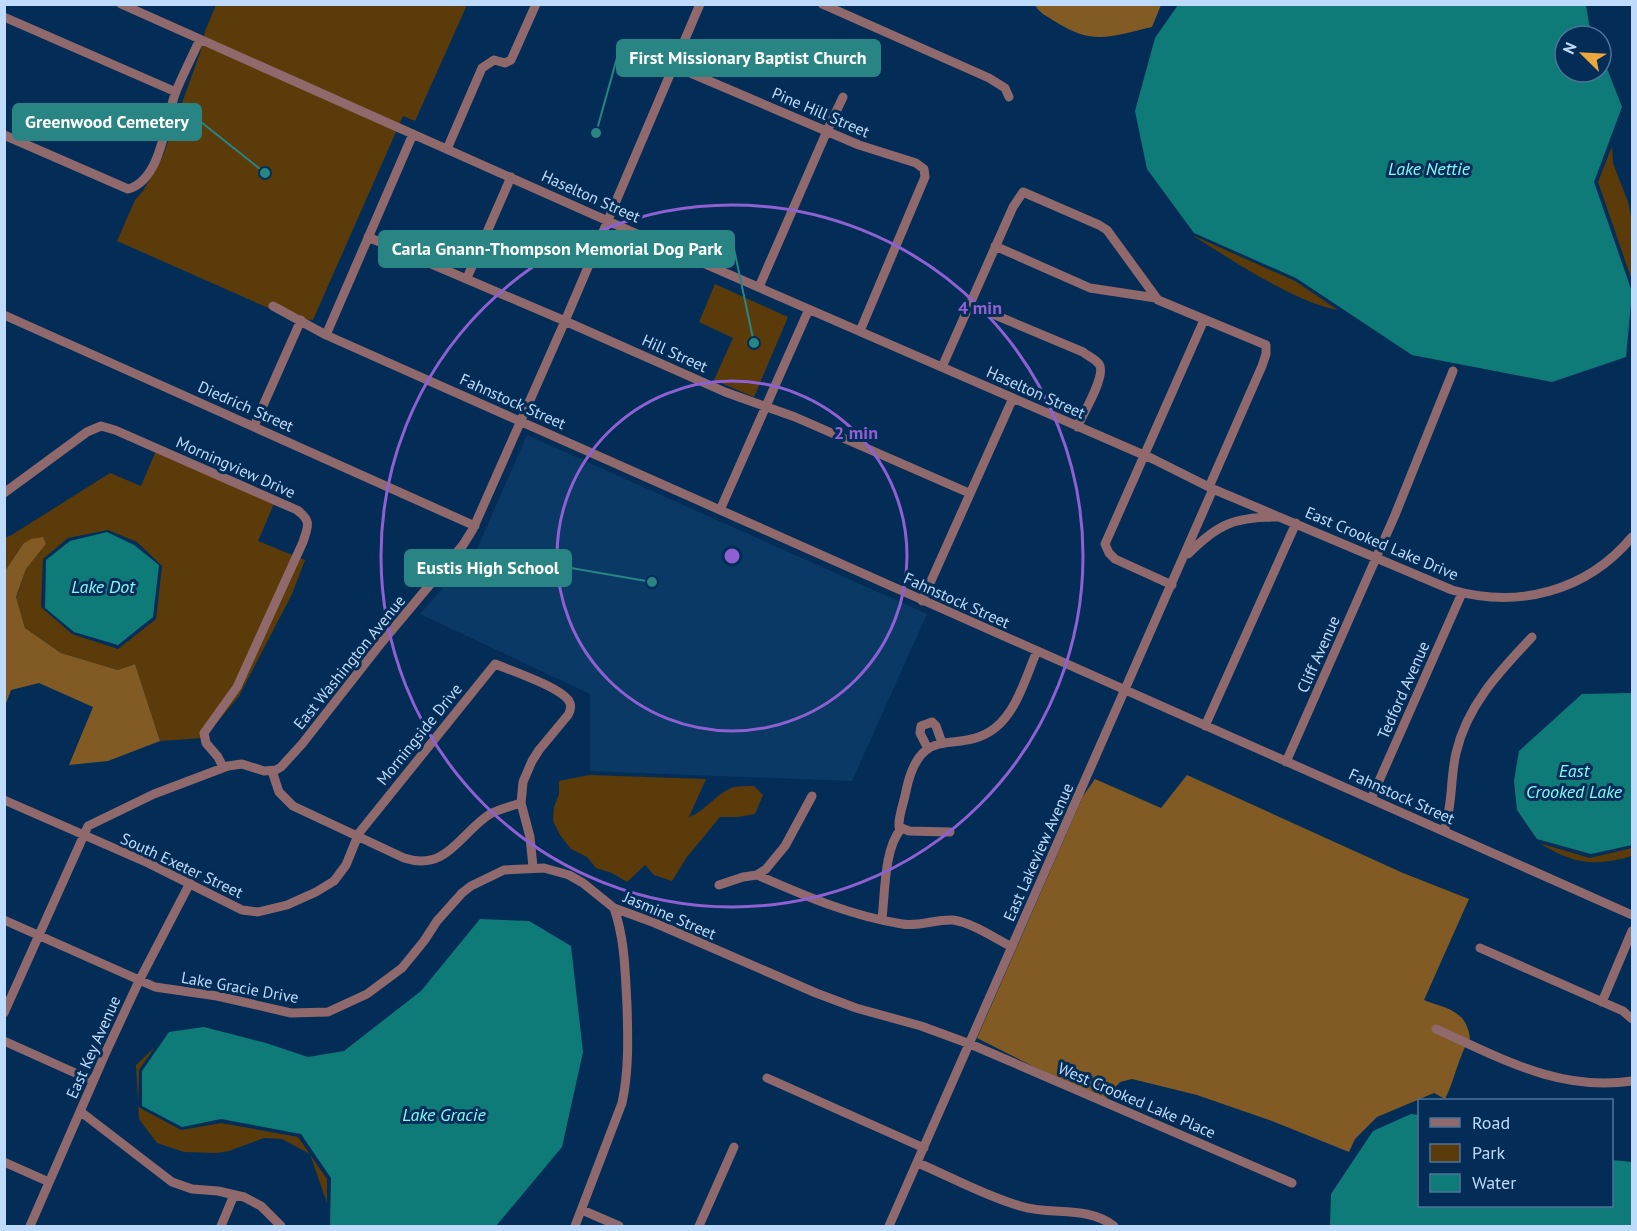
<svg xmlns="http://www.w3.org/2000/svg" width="1637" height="1231" font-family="'PT Sans',sans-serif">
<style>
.built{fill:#0a3966}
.green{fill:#5a3b09;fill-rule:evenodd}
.forest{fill:#815b23}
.water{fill:#0e7b79}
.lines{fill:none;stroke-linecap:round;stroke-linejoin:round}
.minor{stroke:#90696d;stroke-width:9}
.ring{fill:none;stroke:#8f60d1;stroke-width:3}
.labels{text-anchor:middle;stroke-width:6;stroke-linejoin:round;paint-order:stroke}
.street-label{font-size:16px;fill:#bfdbfc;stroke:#032d57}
.water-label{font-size:18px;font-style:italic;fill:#86f9f6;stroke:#032d57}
.centre{fill:#8f60d1;stroke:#032d57;stroke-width:3}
.ring-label{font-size:18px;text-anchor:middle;font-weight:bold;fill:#8f60d1;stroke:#032d57;stroke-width:6;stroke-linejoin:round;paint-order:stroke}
.leader{fill:none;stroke:#298583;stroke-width:2}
.callout-dot{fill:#298583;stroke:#032d57;stroke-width:2}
.callout{fill:#298583;stroke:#298583;stroke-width:2}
.callout-label{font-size:18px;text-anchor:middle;font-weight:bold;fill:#fff}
</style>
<rect width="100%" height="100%" fill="#032d57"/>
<path class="built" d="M527,435L927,614L852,781L590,771V694L420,614L477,549Z"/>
<path class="green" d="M216,5H467L415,121L403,116L313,320L291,318L117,241L135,200L143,191L163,156L200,53L205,31Z
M1612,146L1613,163L1628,202L1632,221L1631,278L1598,182Z
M1192,235L1295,281L1338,310C1296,303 1230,259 1192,235Z
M715,284L788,317L754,397L714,380L733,338L699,322Z
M158,446L276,499L258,541L305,560L292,594L239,696L204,738L160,741L135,664L118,670L61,653L25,628L16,598L26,569L46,544H23L5,571V537L10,536L110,473L141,486ZM108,530L137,542L162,566L156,619L118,649L72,634L41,607L43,559L68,538Z
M589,775L706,779L689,817C707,810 716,793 734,787C740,786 748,786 754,786L763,795L755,814L738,817H720L687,857L672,881L654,875L645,865L627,882L612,873L596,868L587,857L571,849L560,835L553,821L554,807L559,794V781Z
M1539,843L1590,858L1632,848V856C1593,867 1574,864 1539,843Z
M155,1047L139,1070L138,1106L140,1108L181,1130L221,1123L298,1137L327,1179V1203L310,1154L282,1139L264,1138L229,1151L217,1153L184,1152L157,1143L139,1119L136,1065Z"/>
<path class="forest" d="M1035,5H1161L1152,27C1113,36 1093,46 1056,22C1048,17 1039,13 1035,5Z
M43,537L46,544L26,569L16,597L25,628L61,653L118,670L135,664L160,741L108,761L69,765L93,707L39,683L11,690L5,706V571L23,544L31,539Z
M1187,775L1403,873L1469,899L1424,1000C1446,1009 1466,1009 1470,1038C1458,1057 1455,1079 1445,1099L1434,1093L1377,1117L1355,1139L1349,1152L1272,1121L1197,1095L1132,1079L1120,1082L1103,1102L977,1038L1083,796L1095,779L1161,808Z"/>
<path class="water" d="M1178,5H1586L1589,24L1594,36H1565V72H1601V53L1622,107L1594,182L1632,292L1626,357L1552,382L1412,355L1296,278L1194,233L1147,169L1135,111L1155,38Z
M107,532L134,545L159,565L153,617L118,645L74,632L45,608L46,560L70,541Z
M1632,693V845L1591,854L1537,839L1517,810L1514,781L1519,751L1582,694Z
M480,919L529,921L571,946L583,1052L562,1147L496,1226H330L331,1178L301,1134L221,1119L182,1127L142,1106V1071L169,1032L204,1027L266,1043L308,1057L344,1051L421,991Z
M1411,1114L1419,1115L1420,1206H1612V1160L1632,1162V1226H1330L1331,1194L1373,1131Z"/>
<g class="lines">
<path class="minor" d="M121,4L682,254L1153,459L1213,489L1452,590C1519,609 1587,591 1632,537
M822,4L989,78L1005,88L1009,97
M4,17L176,92
M674,66L859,145L916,163L924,169L925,177L860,331
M4,135L128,189C161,180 165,123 175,94C182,76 192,57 200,39
M447,149L482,68L494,60L505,63L511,60L536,4
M368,237L565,321L725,392L795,417L969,493
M995,246L1090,288L1156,298
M467,278L511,177
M759,287L827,131L843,97
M969,304L1083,352C1088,356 1095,359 1099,364C1107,375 1083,414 1077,427
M273,306L326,335L1632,915
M4,315L475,526
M326,335L413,134
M942,367L1013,207L1023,192L1099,225L1107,230L1158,300L1266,345V354L1262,366L1209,487
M254,426L301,320
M4,493L87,432L101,426L115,430L297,510C312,521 308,526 303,542L237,687L204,733L206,743L218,757L223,767
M720,510L809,309
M1188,554C1218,524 1234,517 1277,517
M1172,585L1115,559L1109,553L1105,544L1204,320
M922,601L1013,398
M1205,726L1296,523
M928,749L920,733L921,726L932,722L936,726L942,743
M1286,762L1395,515L1453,371
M272,771L279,792L293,806L404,858C447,872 459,834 490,814C499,809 512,806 521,803
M1371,799L1462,593
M4,800L148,863L242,910L258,912L287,905L316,892L334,881L346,865L359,833L495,664C512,671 560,687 569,701C572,706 571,710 568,715L539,750L532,761L523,782L521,803L530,837L533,867
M1444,831C1453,805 1450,779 1456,753C1467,705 1500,671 1532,637
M950,832L909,831L899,827C898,816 904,803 906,791C921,719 958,757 995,728C1017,711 1026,676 1037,651
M757,875C805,896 851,916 902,924C919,927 936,919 953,920C973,923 994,938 1012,947
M719,885L743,877L757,875L766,869L785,846L812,796
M882,919C885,894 884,848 901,829
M4,920L155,987L217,996L291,1013L328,1012L367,994L402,968L424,941L437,921L462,893L471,886L504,870L544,868L569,875L583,883L614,908L655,923L816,993L856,1008L921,1026L970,1044L1292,1183
M1480,948L1623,1011L1632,1019
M1602,1002L1632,931
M4,1013L88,826L154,794L228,766L242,764L264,771L276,770L281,767L302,744L382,642L463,545L473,529L565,321L700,4
M1436,1029C1501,1058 1559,1092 1632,1081
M4,1041L93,1081
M767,1078L924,1148
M81,1112L172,1182L192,1189L218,1191L244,1197L261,1206L281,1226
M4,1162L49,1182
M918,1163C951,1177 985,1196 1020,1206C1052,1216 1086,1205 1114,1226
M582,1210L619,1226
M30,1226L106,1052L139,981L190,883
M221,1226L234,1195
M575,1226L622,1103C629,1071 628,1038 627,1005C625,971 625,940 614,908
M699,1226L734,1147
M889,1226L1213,489"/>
</g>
<g class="ring">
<circle cx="732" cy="556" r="175"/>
<circle cx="732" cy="556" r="351"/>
</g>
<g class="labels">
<g class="street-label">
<text transform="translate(821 112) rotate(23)" y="6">Pine Hill Street</text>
<text transform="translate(591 196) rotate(24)" y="6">Haselton Street</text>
<text transform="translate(675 353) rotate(24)" y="6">Hill Street</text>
<text transform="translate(1036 392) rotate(24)" y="6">Haselton Street</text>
<text transform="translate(513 401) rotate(24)" y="6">Fahnstock Street</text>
<text transform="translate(246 406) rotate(24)" y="6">Diedrich Street</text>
<text transform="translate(236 467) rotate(24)" y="6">Morningview Drive</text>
<text transform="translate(1382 543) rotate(23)" y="6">East Crooked Lake Drive</text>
<text transform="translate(957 600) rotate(24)" y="6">Fahnstock Street</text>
<text transform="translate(1318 654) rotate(-66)" y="6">Cliff Avenue</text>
<text transform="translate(349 662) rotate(-51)" y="6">East Washington Avenue</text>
<text transform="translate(1403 690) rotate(-66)" y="6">Tedford Avenue</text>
<text transform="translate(419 734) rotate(-51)" y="6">Morningside Drive</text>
<text transform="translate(1402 796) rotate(24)" y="6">Fahnstock Street</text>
<text transform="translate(1038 852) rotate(-66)" y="6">East Lakeview Avenue</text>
<text transform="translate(182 865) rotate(25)" y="6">South Exeter Street</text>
<text transform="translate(670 915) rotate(23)" y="6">Jasmine Street</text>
<text transform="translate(240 987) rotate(10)" y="6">Lake Gracie Drive</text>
<text transform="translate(93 1047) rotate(-66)" y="6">East Key Avenue</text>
<text transform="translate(1137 1100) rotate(23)" y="6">West Crooked Lake Place</text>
</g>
<g class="water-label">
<text x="1429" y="175">Lake Nettie</text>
<text x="103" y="593">Lake Dot</text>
<text x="1574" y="777">East<tspan x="1574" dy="21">Crooked Lake</tspan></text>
<text x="444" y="1121">Lake Gracie</text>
</g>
</g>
<circle cx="732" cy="556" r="9" class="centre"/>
<g class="ring-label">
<text x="980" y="314">4 min</text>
<text x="856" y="439">2 min</text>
</g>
<path class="leader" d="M596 133L617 58M265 173L201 122M754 343L734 249M652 582L571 568"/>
<g class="callout-dot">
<circle cx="596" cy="133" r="6"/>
<circle cx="265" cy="173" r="6"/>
<circle cx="754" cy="343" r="6"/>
<circle cx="652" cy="582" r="6"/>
</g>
<g class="callout">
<rect x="617" y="40" width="263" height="36" rx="6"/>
<rect x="13" y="104" width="188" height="36" rx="6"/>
<rect x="379" y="231" width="355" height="36" rx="6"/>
<rect x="405" y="550" width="166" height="36" rx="6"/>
</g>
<g class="callout-label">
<text x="748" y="64">First Missionary Baptist Church</text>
<text x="107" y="128">Greenwood Cemetery</text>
<text x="557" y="255">Carla Gnann-Thompson Memorial Dog Park</text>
<text x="488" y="574">Eustis High School</text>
</g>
<rect width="1637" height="1231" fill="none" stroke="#bfdbfc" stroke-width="12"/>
<rect x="1418" y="1099" width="195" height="108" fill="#032d57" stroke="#4e7399" stroke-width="1.5"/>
<rect x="1430" y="1118" width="30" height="9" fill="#90696d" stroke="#4e7399" stroke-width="1.5"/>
<text x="1472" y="1129" font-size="18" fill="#bfdbfc">Road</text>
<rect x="1430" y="1144" width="30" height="18" fill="#5a3b09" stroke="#4e7399" stroke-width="1.5"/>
<text x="1472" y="1159" font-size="18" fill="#bfdbfc">Park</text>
<rect x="1430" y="1174" width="30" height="18" fill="#0e7b79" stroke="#4e7399" stroke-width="1.5"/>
<text x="1472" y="1189" font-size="18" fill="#bfdbfc">Water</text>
<g transform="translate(1583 54) rotate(294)"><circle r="28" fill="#032d57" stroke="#4e7399" stroke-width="1.5"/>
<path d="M0-4.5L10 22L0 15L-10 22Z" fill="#eea73d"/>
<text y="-9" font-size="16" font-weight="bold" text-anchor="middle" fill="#bfdbfc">N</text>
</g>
</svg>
